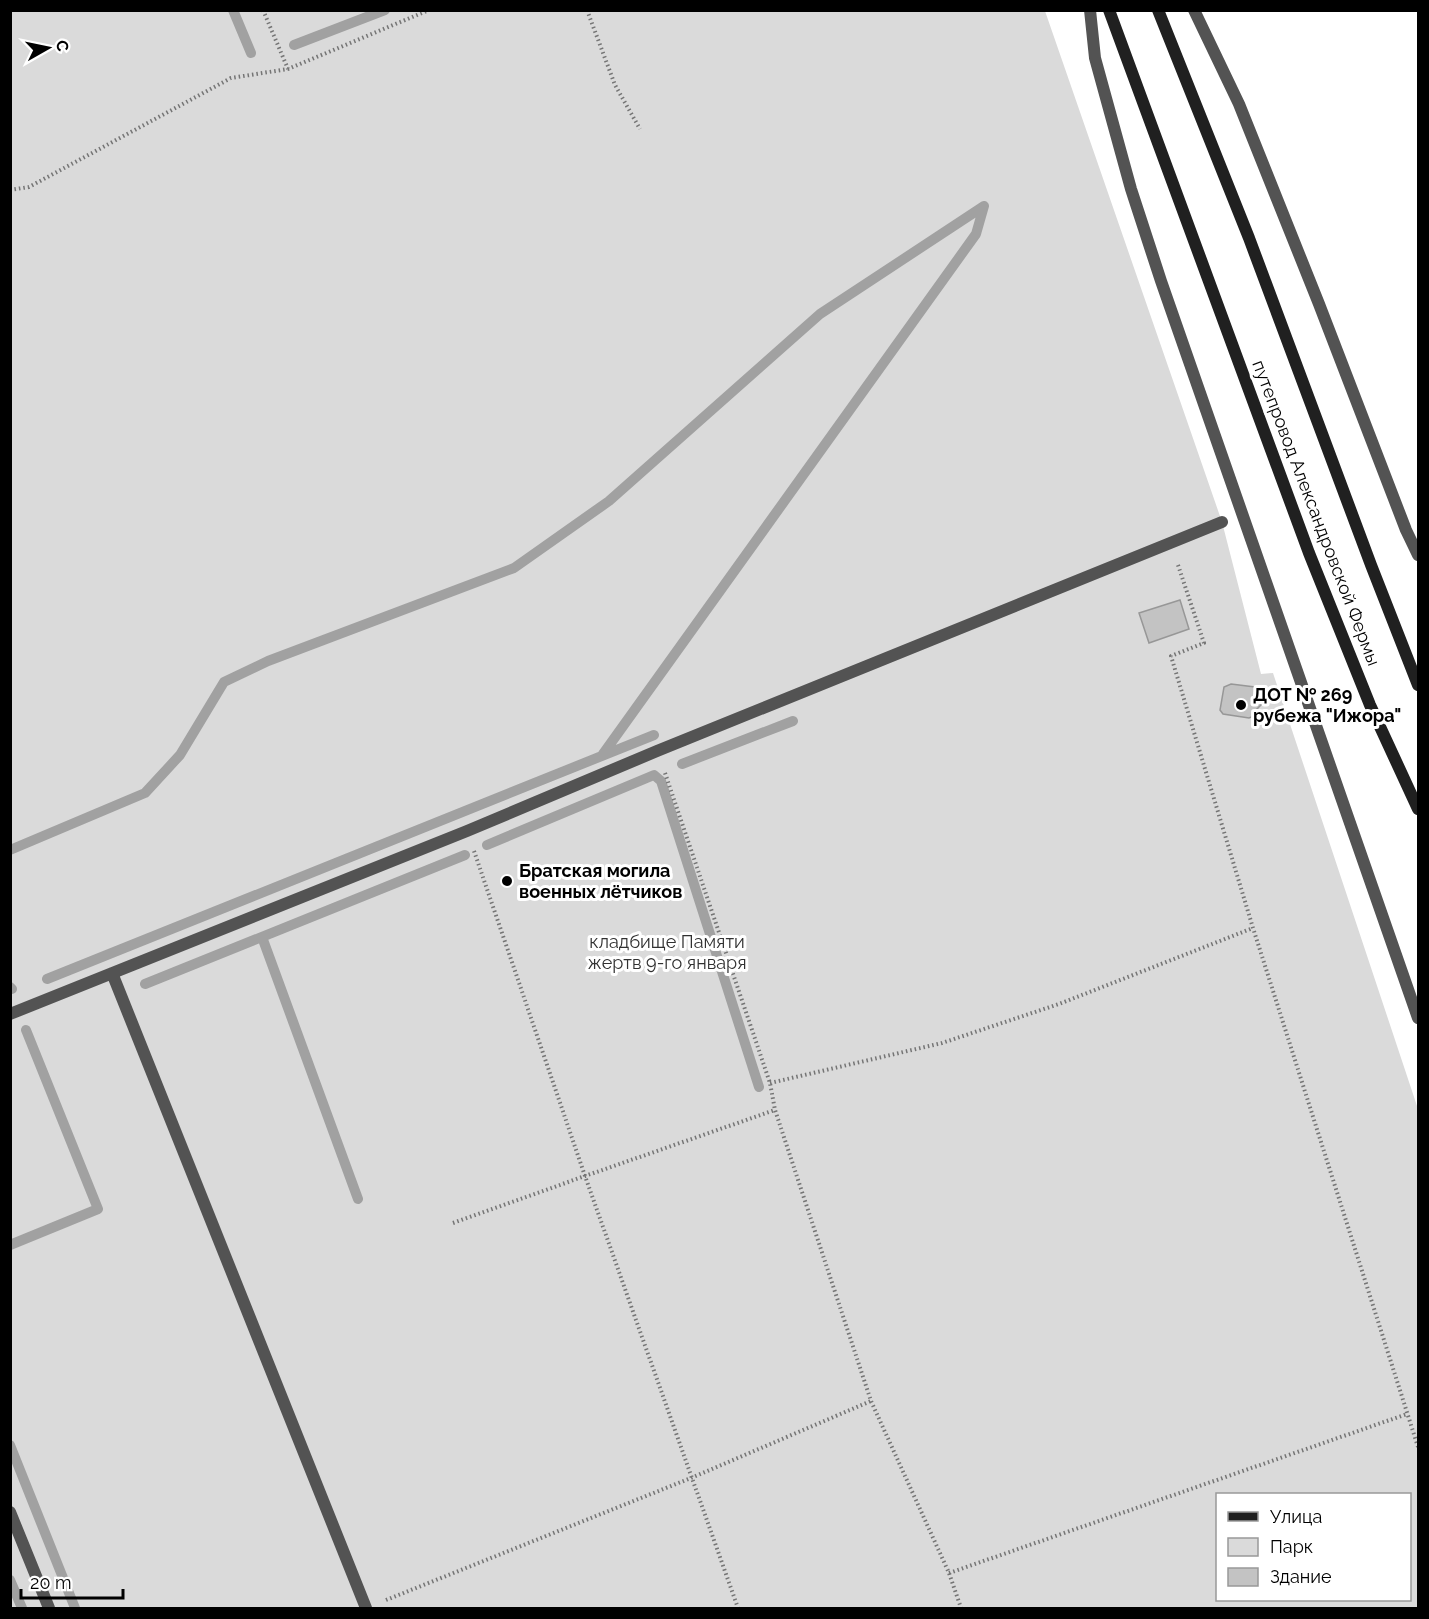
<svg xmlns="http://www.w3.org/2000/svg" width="1429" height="1619" font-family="Raleway,sans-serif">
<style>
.green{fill:#dadada;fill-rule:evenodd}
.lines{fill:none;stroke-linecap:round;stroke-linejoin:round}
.stream{stroke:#a1a1a1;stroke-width:10}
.building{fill:#c3c3c3;stroke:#979797;stroke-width:1.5}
.path{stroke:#757575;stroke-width:4;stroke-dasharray:1.5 3;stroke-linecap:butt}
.lane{stroke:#535353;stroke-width:12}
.street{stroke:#535353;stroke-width:12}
.secondary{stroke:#202020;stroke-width:12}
.poi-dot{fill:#000;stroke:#fff;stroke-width:2}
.labels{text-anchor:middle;stroke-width:6;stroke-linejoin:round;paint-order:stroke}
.street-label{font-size:18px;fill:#000;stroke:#fff}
.poi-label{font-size:18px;font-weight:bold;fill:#000;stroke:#fff;text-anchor:start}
.park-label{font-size:18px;fill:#313131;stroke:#fff}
</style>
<rect width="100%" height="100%" fill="#fff"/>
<path class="green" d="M11,11H1045L1222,522L1261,674L1273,673L1418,1109V1608H11ZM1218,1494H1410V1600H1218Z"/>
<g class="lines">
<path class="stream" d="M233,10L251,53
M294,45L385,10
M603,754L976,234L984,206
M682,764L793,721
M487,845L654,775L661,781L759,1087
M10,850L145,793L180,755L224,682L268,661L514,568L609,501L820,314L984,206
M262,937L358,1199
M47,979L654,735
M145,984L465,855
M10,987L12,989
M10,1245L98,1209L26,1030
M10,1445L75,1608
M10,1580L22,1608"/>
</g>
<path class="building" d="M1180,600L1189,629L1149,643L1139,613Z
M1231,684L1255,687L1259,691L1267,693L1266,700L1256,710L1254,716L1249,718L1223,714L1220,710L1224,687Z"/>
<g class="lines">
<path class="path" d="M263,10L288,69
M587,10L615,85L640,129
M10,190L29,187L231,78L288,69L429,10
M1178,565L1204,643L1171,656L1253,928L1418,1447
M665,773L770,1083L775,1110L871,1401L949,1573L961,1608
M474,851L585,1176L738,1608
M770,1083L942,1043L1059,1004L1253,928
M453,1223L585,1176L775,1110
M949,1573L1407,1414
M386,1600L691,1478L871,1401"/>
<path class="lane" d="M112,973L366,1608
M10,1014L467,831L657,751L1222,522
M10,1512L49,1608"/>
<path class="street" d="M1090,10L1095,58L1131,189L1161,281L1418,1018
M1194,10L1239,104L1319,304L1406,530L1418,555"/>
<path class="secondary" d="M1109,10L1309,553L1370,705L1418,809
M1158,10L1249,238L1371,565L1418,685"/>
</g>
<g class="poi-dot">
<circle cx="1241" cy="705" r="6"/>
<circle cx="507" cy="881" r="6"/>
</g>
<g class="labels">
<g class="street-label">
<text transform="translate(1316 513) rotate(69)" y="6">путепровод Александровской Фермы</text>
</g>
<g class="poi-label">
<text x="1253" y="701">ДОТ № 269<tspan x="1253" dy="21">рубежа "Ижора"</tspan></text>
<text x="519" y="877">Братская могила<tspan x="519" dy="21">военных лётчиков</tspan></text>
</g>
<g class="park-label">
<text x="667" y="948">кладбище Памяти<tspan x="667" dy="21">жертв 9-го января</tspan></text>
</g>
</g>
<rect width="1429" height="1619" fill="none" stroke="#000000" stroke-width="24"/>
<rect x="1216" y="1493" width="195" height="108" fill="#ffffff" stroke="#999999" stroke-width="1.5"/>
<rect x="1228" y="1512" width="30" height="9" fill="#202020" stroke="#999999" stroke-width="1.5"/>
<text x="1270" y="1523" font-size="18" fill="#000000">Улица</text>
<rect x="1228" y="1538" width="30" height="18" fill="#dadada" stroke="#999999" stroke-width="1.5"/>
<text x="1270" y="1553" font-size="18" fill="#000000">Парк</text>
<rect x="1228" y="1568" width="30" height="18" fill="#c3c3c3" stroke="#999999" stroke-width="1.5"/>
<text x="1270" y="1583" font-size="18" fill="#000000">Здание</text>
<g transform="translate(48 48) rotate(81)" stroke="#ffffff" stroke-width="4.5" paint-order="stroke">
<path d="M0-4.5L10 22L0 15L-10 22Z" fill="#000000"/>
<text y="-9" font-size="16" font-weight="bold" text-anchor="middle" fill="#000000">С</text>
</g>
<path d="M21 1589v9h102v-9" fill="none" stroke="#000000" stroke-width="3"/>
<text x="30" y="1589" font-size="18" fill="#000000" stroke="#ffffff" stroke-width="4.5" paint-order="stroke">20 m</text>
</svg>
